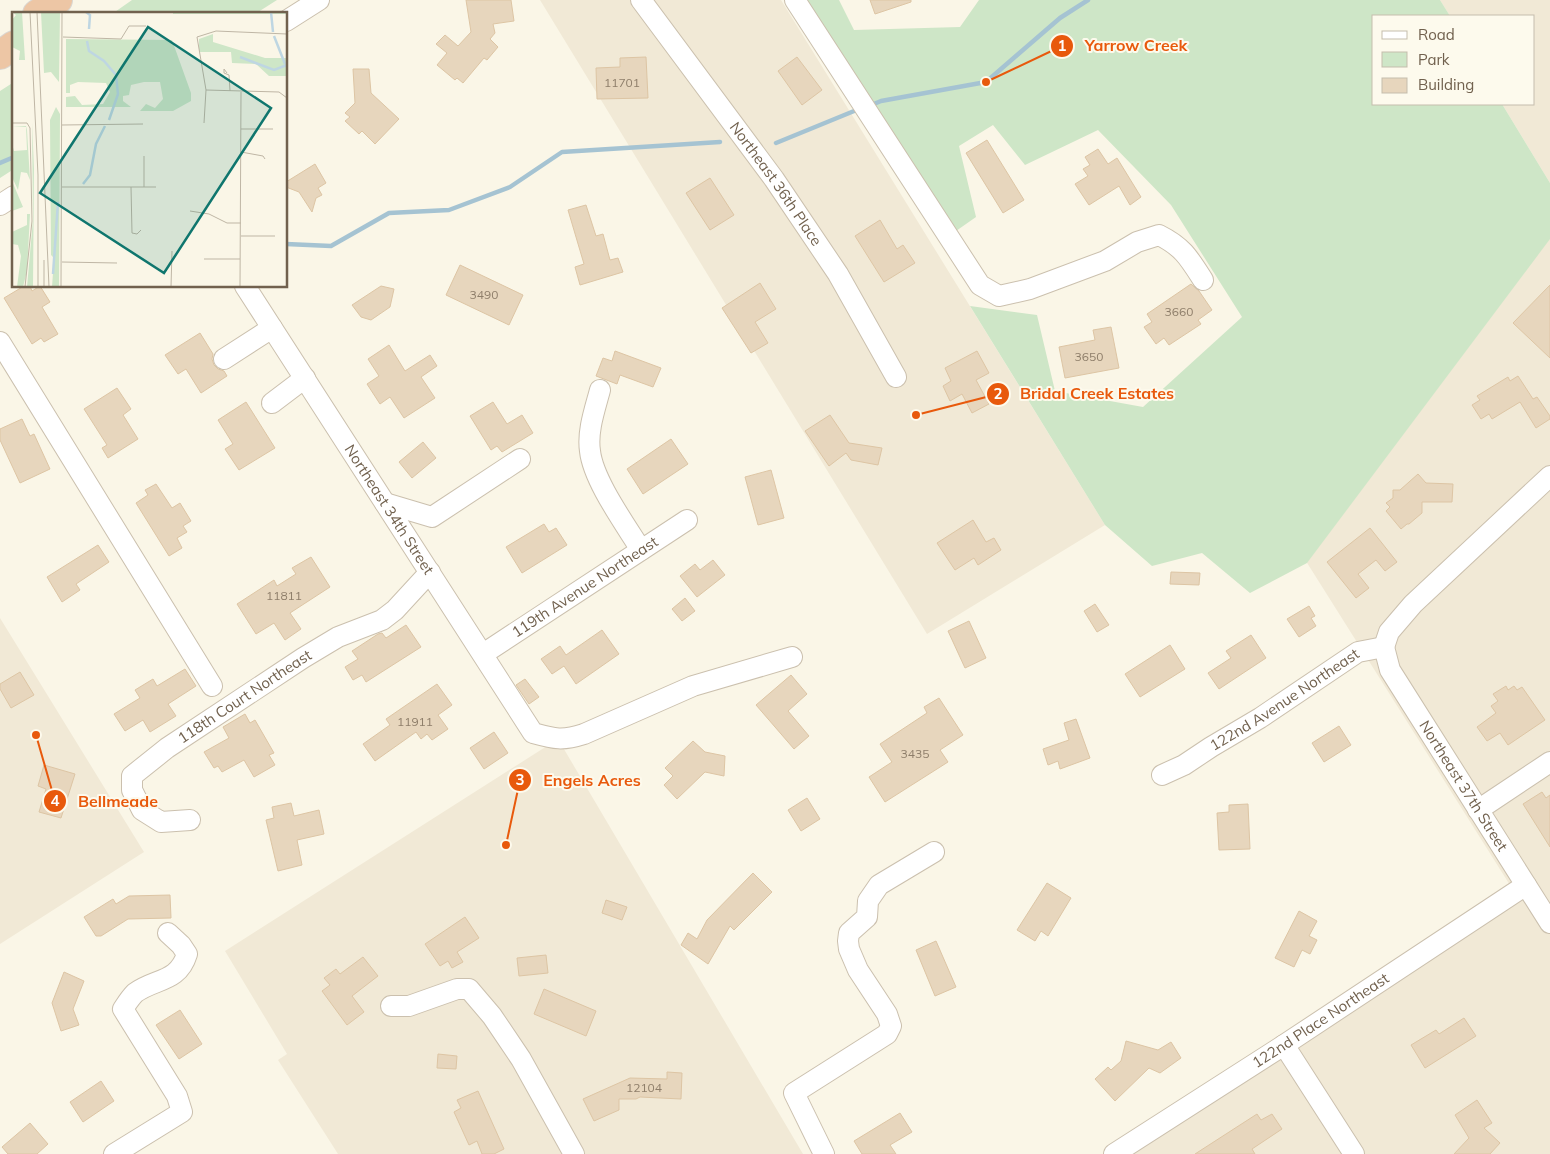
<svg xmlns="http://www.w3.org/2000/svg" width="1550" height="1154" font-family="Mulish,sans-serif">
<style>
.residential{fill:#f1e9d6}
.green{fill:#cee6c7}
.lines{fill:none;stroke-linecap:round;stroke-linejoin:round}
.stream{stroke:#a5c3d2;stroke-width:4.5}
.building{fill:#e7d6bd;stroke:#ddc5a4}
.minor-casing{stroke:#cbc0ae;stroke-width:22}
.highway-casing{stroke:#dad6d1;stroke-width:30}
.minor{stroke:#fff;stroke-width:20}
.highway{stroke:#edc6a5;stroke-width:28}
.labels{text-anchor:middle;stroke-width:4;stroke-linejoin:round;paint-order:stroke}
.number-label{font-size:12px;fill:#8e7e6a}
.street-label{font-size:15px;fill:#71614e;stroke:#fdfaed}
.inset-river{fill:none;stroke:#bed6e2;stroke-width:2.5}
.inset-road{fill:none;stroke:#bfb6a5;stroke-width:1}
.view{fill:#0f766e;fill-opacity:0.15;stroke:#0f766e;stroke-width:2.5}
.inset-edge{fill:none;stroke:#71614e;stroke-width:2.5}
.leader{fill:none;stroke:#e8590c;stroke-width:2}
.callout-dot{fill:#e8590c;stroke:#fdfaed;stroke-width:2}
.mark-label{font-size:15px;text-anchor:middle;font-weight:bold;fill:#fff}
.callout-label{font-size:16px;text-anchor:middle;font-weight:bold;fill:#e8590c;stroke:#fdfaed;stroke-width:4;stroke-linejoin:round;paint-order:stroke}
</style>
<rect width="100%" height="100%" fill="#faf6e7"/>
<path class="residential" d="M540,0H781L1105,525L927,634Z
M1440,0H1550V183L1502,104H1534V16H1450Z
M1550,226V1154H1128L1520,901L1224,431Z
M0,618L144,852L0,944Z
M558,739L803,1154H338L278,1060L287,1054L225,951Z"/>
<path class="green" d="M132,0H277L255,14H112Z
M807,0H839L854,30L960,27L979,0H1440L1450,16H1374V104H1502L1550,183V239L1307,563L1250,593L1202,553L1152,566L1105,525L970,306L1037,315L1055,391L1143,407L1242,317L1171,205L1098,130L1025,165L993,125L959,146L976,217L956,231Z
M14,82V169L0,178V91Z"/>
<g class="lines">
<path class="stream" d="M869,106L881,101L986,82L1060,18L1088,0
M776,143L859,109
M0,163L14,157
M286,244L331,246L389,213L449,210L510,187L562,152L720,142"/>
</g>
<path class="building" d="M466,0H511L514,21L493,24L495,33L490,39L498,47L487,60L484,58L463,83L457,78L455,80L437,65L447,53L436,44L445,35L458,46L471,32Z
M870,0H911V2L875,14Z
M646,57L648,98L597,99L596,68L620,67V58Z
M797,57L822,90L802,105L778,71Z
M353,69H369L371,93L399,119L375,144L362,131L359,134L345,121L350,117L345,113L355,103Z
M987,140L1024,200L1003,213L966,153Z
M1098,149L1108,164L1117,158L1141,197L1130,205L1119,186L1089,205L1075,184L1088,176L1083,169L1090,165L1085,157Z
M315,164L326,183L318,188L322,195L316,198L312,212L299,192L286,187V182Z
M710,178L734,215L710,230L686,193Z
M586,205L596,236L603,234L610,260L618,258L623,272L580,285L575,267L584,264L568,210Z
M880,220L897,249L903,245L915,263L884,282L855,236Z
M460,265L523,295L509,325L446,295Z
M760,283L776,309L755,322L768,343L751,353L722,308Z
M1191,284L1199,291L1212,310L1198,320L1201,324L1169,345L1164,338L1156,344L1144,327L1152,322L1147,314Z
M1550,285V358L1513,323Z
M24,286H30L32,291L40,286L50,302L42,307L58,334L44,342L41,338L32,344L4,298Z
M381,286L394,289L390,307L371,320L361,317L352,305Z
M1111,327L1119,368L1065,378L1059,347L1095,340L1093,330Z
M200,333L213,354L212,359L214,365L218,369L224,371L227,376L201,393L186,369L178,374L165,355Z
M389,345L405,371L430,355L437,366L421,377L435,398L404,418L390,397L380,404L367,384L379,376L368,359Z
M615,351L661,368L653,387L620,375L617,384L596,376L603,358L612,361Z
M977,351L989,373L976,380L989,404L972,413L962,394L950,401L943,386L951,381L945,368Z
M1518,376L1533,399L1537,397L1550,416V419L1536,428L1520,402L1492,419L1489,414L1481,419L1472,405L1480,400L1477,396L1508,377L1510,381Z
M117,388L131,409L123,415L138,439L108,458L102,448L107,445L84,409Z
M246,402L275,448L239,470L225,449L233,444L218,420Z
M493,402L507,424L522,415L533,433L502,452L497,446L491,450L470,416Z
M830,415L849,443L882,448L878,465L851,460L846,453L829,466L805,431Z
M22,419L30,436L34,434L50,469L20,483L0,440V429Z
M671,439L688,464L643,494L627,469Z
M423,442L436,458L412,478L399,462Z
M771,470L784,518L758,525L745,477Z
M1418,474L1426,483L1453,484L1452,502H1422V513L1409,524H1407L1401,529L1386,511L1390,507L1386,503L1393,498V490H1400Z
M156,484L172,508L180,503L191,521L183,526L187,532L177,538L182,548L169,556L136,503L148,495L145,490Z
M973,520L986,542L994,538L1001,550L978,565L974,558L955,570L937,543Z
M544,524L549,532L556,528L567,545L522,573L506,547Z
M1370,528L1397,562L1385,571L1376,560L1358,574L1369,588L1356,598L1327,562Z
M98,545L109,562L76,584L80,590L62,602L47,577Z
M311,557L330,587L290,613L301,629L285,640L274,623L256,634L237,604L274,580L277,586L296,574L292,568Z
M713,560L725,575L697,597L680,576L695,564L700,570Z
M1171,572L1200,573L1199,585L1170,584Z
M685,598L695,611L682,621L672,609Z
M1095,604L1109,625L1097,632L1084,611Z
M1309,606L1315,616L1311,618L1316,626L1299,637L1287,619Z
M969,621L986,658L965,668L948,631Z
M406,625L421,647L366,682L362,675L353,680L345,667L358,659L352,651L378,634L382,633L386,638Z
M602,630L619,654L576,684L564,666L552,674L541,659L560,646L566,655Z
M1251,635L1266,658L1219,689L1208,673L1231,658L1226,651Z
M1170,645L1185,669L1140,697L1125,674Z
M185,669L196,686L168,704L176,716L150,732L143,720L125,731L114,714L140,698L135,690L153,679L157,686Z
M20,672L34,695L11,708L0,689V684Z
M791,675L807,694L788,711L809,736L794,749L756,705Z
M525,679L539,697L529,704L516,685Z
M437,684L452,705L438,715L448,729L432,740L427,734L421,739L416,732L375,761L363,744L390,725L386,719Z
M1506,686L1508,690L1514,686L1517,690L1522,687L1545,720L1508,745L1500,733L1487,741L1477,727L1496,713L1491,706L1498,701L1493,694Z
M939,698L963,735L940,750L948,762L885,802L869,777L892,762L880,744L927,713L924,707Z
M245,714L250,723L255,720L274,753L269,755L275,765L254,777L244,760L222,772L218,766L214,768L204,752L229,738L223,727Z
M1076,719L1090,758L1060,769L1058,761L1048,765L1043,749L1069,740L1064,723Z
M1339,726L1351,745L1324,762L1312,743Z
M494,732L508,753L484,769L470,748Z
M693,741L705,752L725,756L724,776L705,772L677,799L664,785L673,776L665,768Z
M44,765L75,774L61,818L39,812L46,789L38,786Z
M1542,792L1546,798L1550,795V847L1523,804Z
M807,798L820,819L801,831L788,810Z
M291,803L294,816L319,810L324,834L297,840L302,865L278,871L266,820L274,818L272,807Z
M1248,804L1250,849L1219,850L1217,813L1229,812V805Z
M753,873L772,892L734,930L730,926L708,964L681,945L688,933L697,939L707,920Z
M1047,883L1071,898L1048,936L1041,931L1035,941L1017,930Z
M170,895L171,918L128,919L101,936H96L84,917L113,899L116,904L129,896Z
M606,900L627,907L622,920L602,913Z
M1299,911L1317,921L1309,936L1317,940L1310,954L1302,950L1294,967L1275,958Z
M465,917L479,938L457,952L463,962L452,968L448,961L440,966L425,944Z
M936,941L956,987L935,996L916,950Z
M546,955L548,973L519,976L517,958Z
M363,957L378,976L352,996L364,1012L347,1025L322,991L330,985L324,978L336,969L340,974Z
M64,972L84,981L73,1009L79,1025L61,1031L52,1003Z
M544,989L596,1011L586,1036L534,1014Z
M180,1010L202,1044L179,1059L156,1025Z
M1464,1018L1476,1036L1425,1068L1411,1045L1436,1030L1439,1034Z
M1126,1041L1158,1050L1171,1042L1181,1058L1160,1073L1149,1068L1115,1101L1095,1079L1108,1067L1111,1070L1121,1061Z
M438,1054L457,1056L456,1069L437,1068Z
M667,1072L682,1073L681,1099L640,1097L636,1099H619V1110L594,1121L583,1099L630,1078L667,1079Z
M101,1081L114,1101L83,1122L70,1102Z
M478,1091L504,1149L494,1154H482L477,1141L469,1145L454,1112L461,1108L457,1100Z
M1477,1100L1492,1123L1484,1128L1500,1143L1490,1154H1454L1469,1138L1455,1115Z
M900,1113L912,1132L890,1145L896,1154H862L854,1141Z
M1257,1114L1261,1120L1272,1114L1282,1129L1252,1149L1255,1154H1195Z
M30,1123L48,1144L37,1154H8L2,1147Z"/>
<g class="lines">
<g class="minor-casing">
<g id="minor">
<path id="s1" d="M641,0L774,179L838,274L896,377"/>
<path d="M795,0L980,285L999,296L1030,289L1105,261L1137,242L1159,235C1183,247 1189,258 1203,280"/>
<path d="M286,21L319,0"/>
<path d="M0,205L14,196"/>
<path id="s2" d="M245,286L533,733C555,739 562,741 584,734L693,686L792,657"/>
<path d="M0,342L212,686"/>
<path d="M224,359L272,328"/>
<path d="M600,390C595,409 587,431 590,451C593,480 625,524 641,550"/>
<path d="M272,403L305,378"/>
<path d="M385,503L432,517L520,459"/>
<path id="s3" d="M1384,647L1390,670L1550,923"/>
<path d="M1384,647L1389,632L1413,604L1550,476"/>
<path id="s4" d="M483,654L687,520"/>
<path id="s5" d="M1162,775L1184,765L1211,747L1260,718L1358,652L1384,647"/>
<path d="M1478,810L1550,762"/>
<path id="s6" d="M190,820L161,822L142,810L132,790V776L167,748L303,658L338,637L382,620L395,610L430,572"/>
<path d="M391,1006H409L457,989H469L492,1016L521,1059L574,1154"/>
<path d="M1284,1045L1354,1154"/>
<path d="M114,1154L182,1112L177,1096L123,1009C127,1003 130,998 135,993C155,978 178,983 187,954L181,945L168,933"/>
<path d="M824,1154L794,1093L887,1034L891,1026L887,1014L858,970L849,949L848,941L849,933L867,917L868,901L879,885L934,852"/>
<path id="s7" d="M1114,1154L1284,1045L1526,885"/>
</g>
</g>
<g class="highway-casing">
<path id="highway" d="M37,14L58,0
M0,55L14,45"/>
</g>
<use href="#minor" class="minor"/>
<use href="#highway" class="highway"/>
</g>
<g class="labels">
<g class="number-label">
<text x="622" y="87">11701</text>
<text x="484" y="299">3490</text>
<text x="1179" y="316">3660</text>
<text x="1089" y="361">3650</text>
<text x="284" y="600">11811</text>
<text x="415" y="726">11911</text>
<text x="915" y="758">3435</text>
<text x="644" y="1092">12104</text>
</g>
<g class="street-label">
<text dy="5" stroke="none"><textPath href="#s1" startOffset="228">Northeast 36th Place</textPath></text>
<text dy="5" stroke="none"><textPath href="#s2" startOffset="266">Northeast 34th Street</textPath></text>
<text dy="5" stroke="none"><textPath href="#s4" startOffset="122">119th Avenue Northeast</textPath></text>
<text dy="5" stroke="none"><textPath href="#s6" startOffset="226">118th Court Northeast</textPath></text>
<text dy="5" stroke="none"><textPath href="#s5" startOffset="144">122nd Avenue Northeast</textPath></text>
<text dy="5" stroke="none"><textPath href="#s3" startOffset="161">Northeast 37th Street</textPath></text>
<text dy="5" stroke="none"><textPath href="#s7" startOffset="246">122nd Place Northeast</textPath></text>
</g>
</g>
<g transform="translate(12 12)">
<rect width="275" height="275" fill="#faf6e7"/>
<path d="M0,0H10L13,48H7L8,39L0,35V8L4,3ZM29,0H48L47,70L39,60L32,61ZM161,0H275V2H161ZM201,22V30L253,46H275V64H257L244,52L220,51L219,40H187V27ZM54,27L160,28L179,81V89L161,99H128L134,92L143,96L151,87L148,70H132L119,73L117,83L111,84V89L119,95H54V85L63,84L70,93L91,92L98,80L94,71L66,70L58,73V81H54ZM44,95L48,102L47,275H40L42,246L39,243L38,108ZM20,110L22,157L21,275H15L21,208ZM14,114L15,118L18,168L15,161L9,160L6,178L0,165V132L2,139L15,138L14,115L0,114ZM0,169L11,195L0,199ZM15,202H18L15,259L11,275H5L9,244L6,233L0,232V220L15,213Z" fill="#cee6c7"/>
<path class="inset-river" d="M74,0L78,3L77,17M259,0L261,20M262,24L273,52M75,29L77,39L92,49L104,63L106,82L97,108M228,45L262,58L275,53M71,172L78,163L84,132L93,114M41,262L46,190"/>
<path class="inset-road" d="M18,0L26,163V275M25,0L37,275M51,25L109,27L117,14H134M215,61L212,57V61L217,63L218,79M194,78L267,80L275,86M0,111H15L18,116L20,209L13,275M192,111L194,78L185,25L204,19L275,22M50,113L131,112M229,117H261M229,140L251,144L253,147M132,144V175M50,175H144M119,175L120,221L125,222L129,218M178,199L197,202L215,211H229M229,224H263M192,247H228M50,250L105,251M32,275V248M49,275L50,0M159,275L160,239M228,275L229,80"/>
<path class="view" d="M136,15L259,96L152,261L28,181Z"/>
<rect width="275" height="275" class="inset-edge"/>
</g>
<path class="leader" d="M986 82L1062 46M916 415L998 394M506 845L520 780M36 735L55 801"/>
<g class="callout-dot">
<circle cx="986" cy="82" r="5"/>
<circle cx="916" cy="415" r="5"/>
<circle cx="506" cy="845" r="5"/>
<circle cx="36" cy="735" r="5"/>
<circle cx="1062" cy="46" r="12"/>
<circle cx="998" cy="394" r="12"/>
<circle cx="520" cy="780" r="12"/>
<circle cx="55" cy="801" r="12"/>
</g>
<g class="mark-label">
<text x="1062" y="51">1</text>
<text x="998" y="399">2</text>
<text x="520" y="785">3</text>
<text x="55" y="806">4</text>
</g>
<g class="callout-label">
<text x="1136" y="51">Yarrow Creek</text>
<text x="1097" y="399">Bridal Creek Estates</text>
<text x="592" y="786">Engels Acres</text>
<text x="118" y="807">Bellmeade</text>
</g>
<rect x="1372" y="15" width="162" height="90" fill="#fdfaed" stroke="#c5bdad"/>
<rect x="1382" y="31" width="25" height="8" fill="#ffffff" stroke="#c5bdad"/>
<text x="1418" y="40" font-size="15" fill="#71614e">Road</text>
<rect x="1382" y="52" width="25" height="15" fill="#cee6c7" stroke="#c5bdad"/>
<text x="1418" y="65" font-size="15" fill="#71614e">Park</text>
<rect x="1382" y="78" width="25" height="15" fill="#e7d6bd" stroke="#c5bdad"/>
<text x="1418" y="90" font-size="15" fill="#71614e">Building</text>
</svg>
